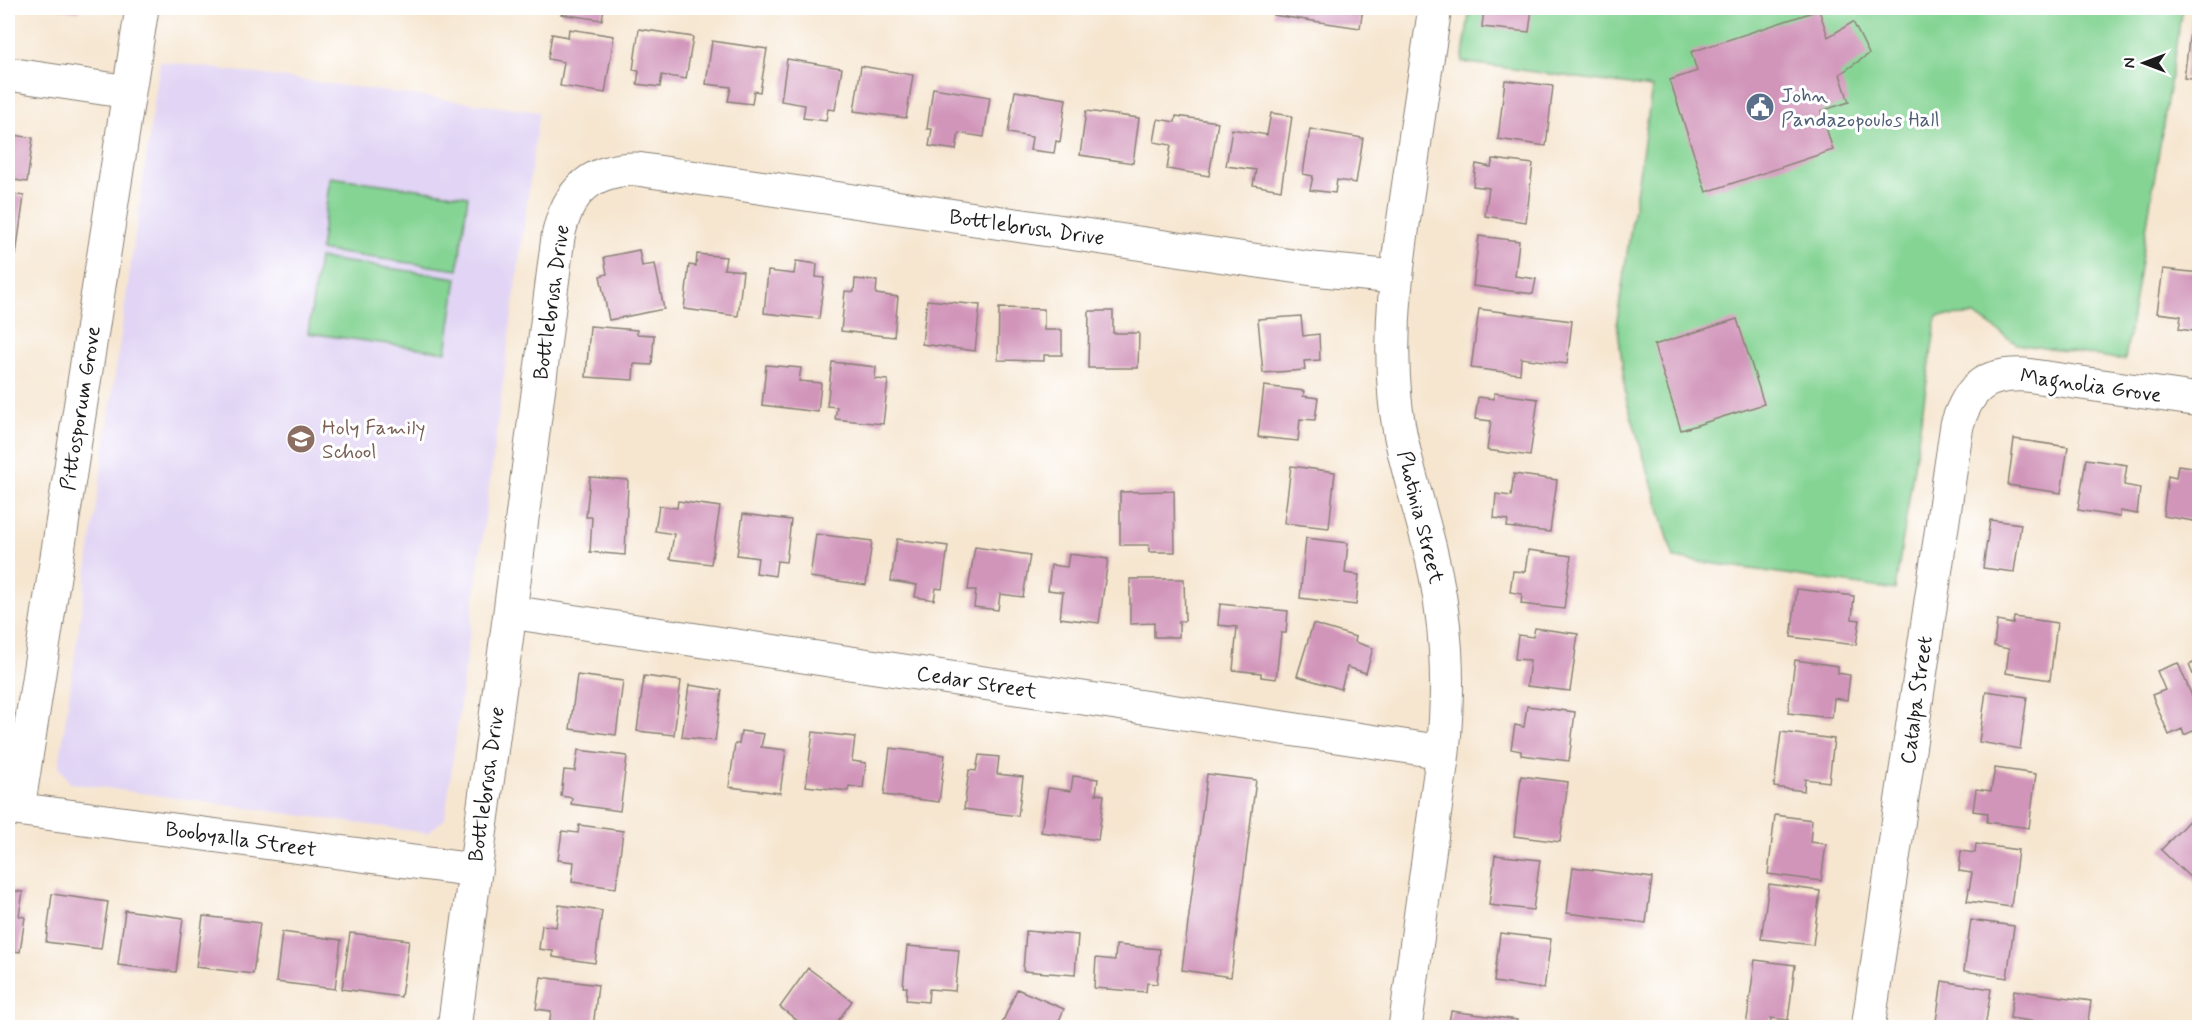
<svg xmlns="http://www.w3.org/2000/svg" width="2207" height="1035" font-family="Mynerve,sans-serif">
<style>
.built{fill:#e1d4f4}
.green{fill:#85d494;stroke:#507858;stroke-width:1.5}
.building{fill:#d195ba}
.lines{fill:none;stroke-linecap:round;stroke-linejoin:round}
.street-casing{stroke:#898176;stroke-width:35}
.street{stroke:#fff;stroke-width:33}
.labels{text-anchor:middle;stroke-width:6;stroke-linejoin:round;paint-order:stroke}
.service-label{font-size:21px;fill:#4e5e75;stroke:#fff;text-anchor:start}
.street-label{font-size:21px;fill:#1c1c1c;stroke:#fff}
.education-label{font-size:21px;fill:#785e54;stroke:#fff;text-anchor:start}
</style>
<rect width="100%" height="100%" fill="#fff"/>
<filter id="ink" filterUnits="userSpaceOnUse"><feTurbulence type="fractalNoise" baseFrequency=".0167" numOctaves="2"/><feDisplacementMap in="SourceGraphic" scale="12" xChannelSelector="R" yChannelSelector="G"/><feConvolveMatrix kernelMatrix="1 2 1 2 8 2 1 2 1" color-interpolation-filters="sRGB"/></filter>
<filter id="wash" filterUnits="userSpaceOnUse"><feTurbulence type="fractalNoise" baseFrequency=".008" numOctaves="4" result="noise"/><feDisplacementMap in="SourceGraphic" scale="24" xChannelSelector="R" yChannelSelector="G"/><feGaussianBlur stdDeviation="1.35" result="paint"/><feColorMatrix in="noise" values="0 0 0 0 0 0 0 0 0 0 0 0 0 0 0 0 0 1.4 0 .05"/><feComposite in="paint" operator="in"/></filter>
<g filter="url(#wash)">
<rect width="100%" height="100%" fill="#f6e6d0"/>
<path class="built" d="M160,61L539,112L445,819L427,833L70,783L59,766Z"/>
<path class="green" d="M1470,8H2182L2125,360L2017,344L1975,315L1937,316L1895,590L1674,558L1626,398L1617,320L1652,88L1462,62Z
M330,177L468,196L458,270L320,250Z
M319,258L457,278L446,352L308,333Z"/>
<g id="blocks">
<path class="building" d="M57,8H80L79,12Z
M562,8H604L602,20L561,14Z
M1274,8H1363L1360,28L1273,15Z
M1484,8H1532L1529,32L1482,27Z
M1819,10L1828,37L1853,22L1869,54L1840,74L1849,102L1821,111L1833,150L1706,192L1670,80L1697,71L1691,52Z
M2192,17L2200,18V80L2184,78Z
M569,29L614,36L605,93L560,86L564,62L548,59L552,34L568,37Z
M639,29L693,37L686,79L662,75L660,87L637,84L639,71L633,70Z
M712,41L767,49L760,92L754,91L752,104L728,101L731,87L706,84Z
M787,59L842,68L835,110L828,109L826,121L803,118L805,105L781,101Z
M861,66L913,75L906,118L854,111Z
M1505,80L1553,86L1546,146L1498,139Z
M933,88L990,97L984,137L959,133L956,150L929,146L932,129H927Z
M1015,91L1066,99L1060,142L1056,141L1054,153L1030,150L1032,137L1008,133Z
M1086,111L1139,118L1133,163L1080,155Z
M1271,113L1292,116L1281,190L1253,185L1256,170L1226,166L1232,129L1267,135Z
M1176,116L1218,122L1209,176L1167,169L1171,145L1154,142L1158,119L1175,122Z
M1310,129L1363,138L1356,183L1337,180L1335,193L1310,190L1313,176L1303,174Z
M8,134L33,138L27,182L8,179Z
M1493,159L1533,164L1526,222L1485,216L1489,188L1473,186L1476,164L1491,167Z
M8,193L24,196L16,255L8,254Z
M1479,236L1519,241L1515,276L1536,279L1533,294L1473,286Z
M639,250L642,266L655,264L664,309L609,320L600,276L607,274L604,257Z
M697,254L726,257L724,269L743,271L738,316L684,309L689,265L696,266Z
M796,261L817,264L816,277L824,278L819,319L764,313L768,271L794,274Z
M2163,269L2200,273V332L2179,329L2181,316L2157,313Z
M855,279L877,281L876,294L898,297L894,337L841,331L845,291L854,292Z
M927,300L980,305L975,351L922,344Z
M999,308L1044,309V330H1062V355H1044V361L998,360Z
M1479,309L1572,321L1567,364L1521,358L1520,374L1471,368Z
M1089,311H1113V333H1139L1138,368H1088Z
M1301,316L1303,336L1319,334L1320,360L1304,361L1305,370L1263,373L1258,319Z
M1737,319L1764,404L1681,430L1654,345Z
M590,326L637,330V334L654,335L652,365L634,364L633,380L586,377Z
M832,362L876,367L875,379L888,380L883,424L835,419L837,407L827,406Z
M766,365L801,368L799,381L821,383L818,412L762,405Z
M1264,386L1304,391L1303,396L1318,398L1315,420L1300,419L1298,441L1258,437Z
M1494,393L1538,399L1530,456L1487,450L1491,421L1475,419L1478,397L1494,399Z
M2014,439L2068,447L2061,493L2008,485Z
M2086,459L2127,465L2124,485L2140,488L2137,514L2120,511V517L2078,510Z
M2178,465L2200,468V522L2163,516L2168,476L2176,478Z
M1291,466L1335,472L1329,528L1284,523Z
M1514,474L1557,480L1550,532L1507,527L1508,520L1494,518L1496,494L1511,496Z
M590,477L628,480L625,555L590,552L592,517H586Z
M1174,491L1175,552H1149V545H1120V492Z
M678,501L720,507L711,564L670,559L674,534L655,531L659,506L677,508Z
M743,514L791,520L786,562L777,561L775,576L756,573L758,558L737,555Z
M1990,520L2021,524L2014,572L1983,568Z
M816,534L872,541L866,585L810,577Z
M1306,538L1348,543L1345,573L1359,575L1356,605L1300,598Z
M897,539L948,546L942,589L936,588L934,600L915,597L917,585L891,581Z
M975,547L1030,555L1023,597L1000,594L998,610L974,607L976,590H968Z
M1528,550L1571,556L1564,609L1521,604L1522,594L1510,592L1513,571L1525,572Z
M1069,554L1108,559L1099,623L1060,618L1063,592L1048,590L1051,565L1067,567Z
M1130,579H1184L1185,621H1179V637H1154V623L1130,624Z
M1797,589L1854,596L1852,619L1860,620L1856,645L1791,637Z
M1220,604L1288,611L1286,633H1281L1276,679L1261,677V673L1233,670L1237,627L1218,625Z
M2014,617L2057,623L2050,680L2006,673L2009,649L1994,646L1997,621L2013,624Z
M1313,624L1356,637L1355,642L1373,648L1366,673L1347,667L1341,689L1297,676Z
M1535,628L1578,634L1570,691L1527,686L1530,660L1515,659L1518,635L1533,637Z
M1795,660L1838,666V673L1850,675L1847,700L1834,698L1832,718L1788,713Z
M2200,660V689H2199L2189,665Z
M2178,663L2200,715V728L2184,735L2182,729L2169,735L2152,695L2165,690L2157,671Z
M577,675L623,681L616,735L570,729Z
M644,676L681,681L674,735L637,731Z
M689,685L722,690L715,741L682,737Z
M1986,691L2027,697L2020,749L1979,742Z
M1527,706L1575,712L1569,761L1521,755V751L1511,749L1515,725L1524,727Z
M741,731L764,734L761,747L786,750L780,793L729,787L735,744H739Z
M813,732L855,737L852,761L866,763L863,788L849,786L848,791L806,786Z
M1781,732L1834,739L1829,782L1805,779L1804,791L1774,787Z
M890,748L945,755L939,802L884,795Z
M578,750L627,756L620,811L571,804L572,798L561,796L564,770L575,771Z
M979,755L999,757L997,774L1023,777L1018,816L964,809L969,770L976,771Z
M1995,768L2036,774L2029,828L1987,822L1988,813L1973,811L1976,789L1991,791Z
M1207,774L1256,780L1231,977L1182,970Z
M1073,776L1098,779L1096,794L1104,795L1098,840L1041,832L1048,788L1071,791Z
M1521,776L1568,782L1560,842L1514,836Z
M2200,809V878L2196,883L2161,850Z
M1775,815L1812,820L1810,842L1826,844L1821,881L1768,874Z
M579,825L623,831L616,888L572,882L574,862L558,860L562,831L578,833Z
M1976,844L2018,850L2011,907L1967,901L1972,873L1959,871L1961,851L1975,853Z
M1495,855L1540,860L1533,910L1489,905Z
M1573,867L1652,878L1646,923L1567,913Z
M1769,884L1820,891L1813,945L1761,939Z
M8,890L23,892L19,916L25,917L20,952L8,950Z
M52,894L108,902L101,949L46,942Z
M559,905L602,911L595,963L553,957V951L539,949L542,925L556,927Z
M125,910L183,918L176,972L118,965Z
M203,916L260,923L253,974L196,967Z
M1971,920L2014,926L2007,978L1964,971Z
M1026,931L1078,935L1075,975L1023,971Z
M282,932L341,940L335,989L276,982Z
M350,933L409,940L401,997L342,989Z
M1500,933L1551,939L1544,989L1494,982Z
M1116,945L1160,949L1157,984L1147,983L1146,992L1094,988L1096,958L1115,960Z
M907,946L959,950L955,991L929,989L928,1002L906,1000L907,987H903Z
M1755,960L1795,965L1788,1020L1771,1018L1770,1028L1746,1027Z
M808,968L852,1001L833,1028H807L780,1007Z
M541,977L598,985L593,1028H549L551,1011L536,1009Z
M1942,981L1991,989L1985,1028H1935Z
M1017,989L1064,1009L1056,1028H1000Z
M2014,990L2091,1001L2087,1028H2036L2037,1022L2010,1018Z
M1451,1011L1517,1020L1516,1028H1448Z"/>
</g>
</g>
<g filter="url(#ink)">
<use href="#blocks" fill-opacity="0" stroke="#898176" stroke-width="1.5"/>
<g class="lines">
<g class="street-casing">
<path id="street" d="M8,74L129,92
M510,612L1443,752
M8,808L474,870
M18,809L142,8
M454,1028L510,612L558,237C567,192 590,169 637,169L1313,269L1395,277
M1405,1028L1443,752C1450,681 1447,618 1430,549C1418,500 1400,450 1395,399C1388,324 1398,257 1409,182C1417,124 1426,66 1435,8
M1868,1028L1957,425C1969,387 1985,373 2026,375L2200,400"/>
</g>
<use href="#street" class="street"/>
</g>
</g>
<defs>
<g id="civic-disc" transform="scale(1.5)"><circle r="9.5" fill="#5c6f8a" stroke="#fff"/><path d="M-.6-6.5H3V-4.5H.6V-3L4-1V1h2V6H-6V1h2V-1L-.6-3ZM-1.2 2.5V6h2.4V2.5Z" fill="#fff"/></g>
<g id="school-disc" transform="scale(1.5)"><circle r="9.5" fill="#8d6e63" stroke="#fff"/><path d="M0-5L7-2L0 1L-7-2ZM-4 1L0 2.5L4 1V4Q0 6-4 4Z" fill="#fff"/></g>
</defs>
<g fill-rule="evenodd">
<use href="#civic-disc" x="1760" y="107"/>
<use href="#school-disc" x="301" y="439"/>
</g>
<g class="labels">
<g class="service-label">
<text x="1781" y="102">John<tspan x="1781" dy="24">Pandazopoulos Hall</tspan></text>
</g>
<g class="street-label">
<text transform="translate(1027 227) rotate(8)" y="7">Bottlebrush Drive</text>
<text transform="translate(551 302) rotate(-82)" y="7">Bottlebrush Drive</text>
<text transform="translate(2091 385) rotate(8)" y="7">Magnolia Grove</text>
<text transform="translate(80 408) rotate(-81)" y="7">Pittosporum Grove</text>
<text transform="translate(1421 517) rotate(76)" y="7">Photinia Street</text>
<text transform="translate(977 682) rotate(9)" y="7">Cedar Street</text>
<text transform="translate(1916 700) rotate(-82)" y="7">Catalpa Street</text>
<text transform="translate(486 784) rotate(-82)" y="7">Bottlebrush Drive</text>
<text transform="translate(241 839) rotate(8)" y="7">Boobyalla Street</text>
</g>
<g class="education-label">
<text x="322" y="434">Holy Family<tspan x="322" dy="24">School</tspan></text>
</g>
</g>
<rect width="2207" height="1035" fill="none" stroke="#fff" stroke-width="30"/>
<g transform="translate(2144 63) rotate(270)" stroke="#ffffff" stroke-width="4.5" paint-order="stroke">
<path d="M0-4.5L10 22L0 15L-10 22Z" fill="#1c1c1c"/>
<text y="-9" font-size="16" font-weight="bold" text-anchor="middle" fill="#1c1c1c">N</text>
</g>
</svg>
